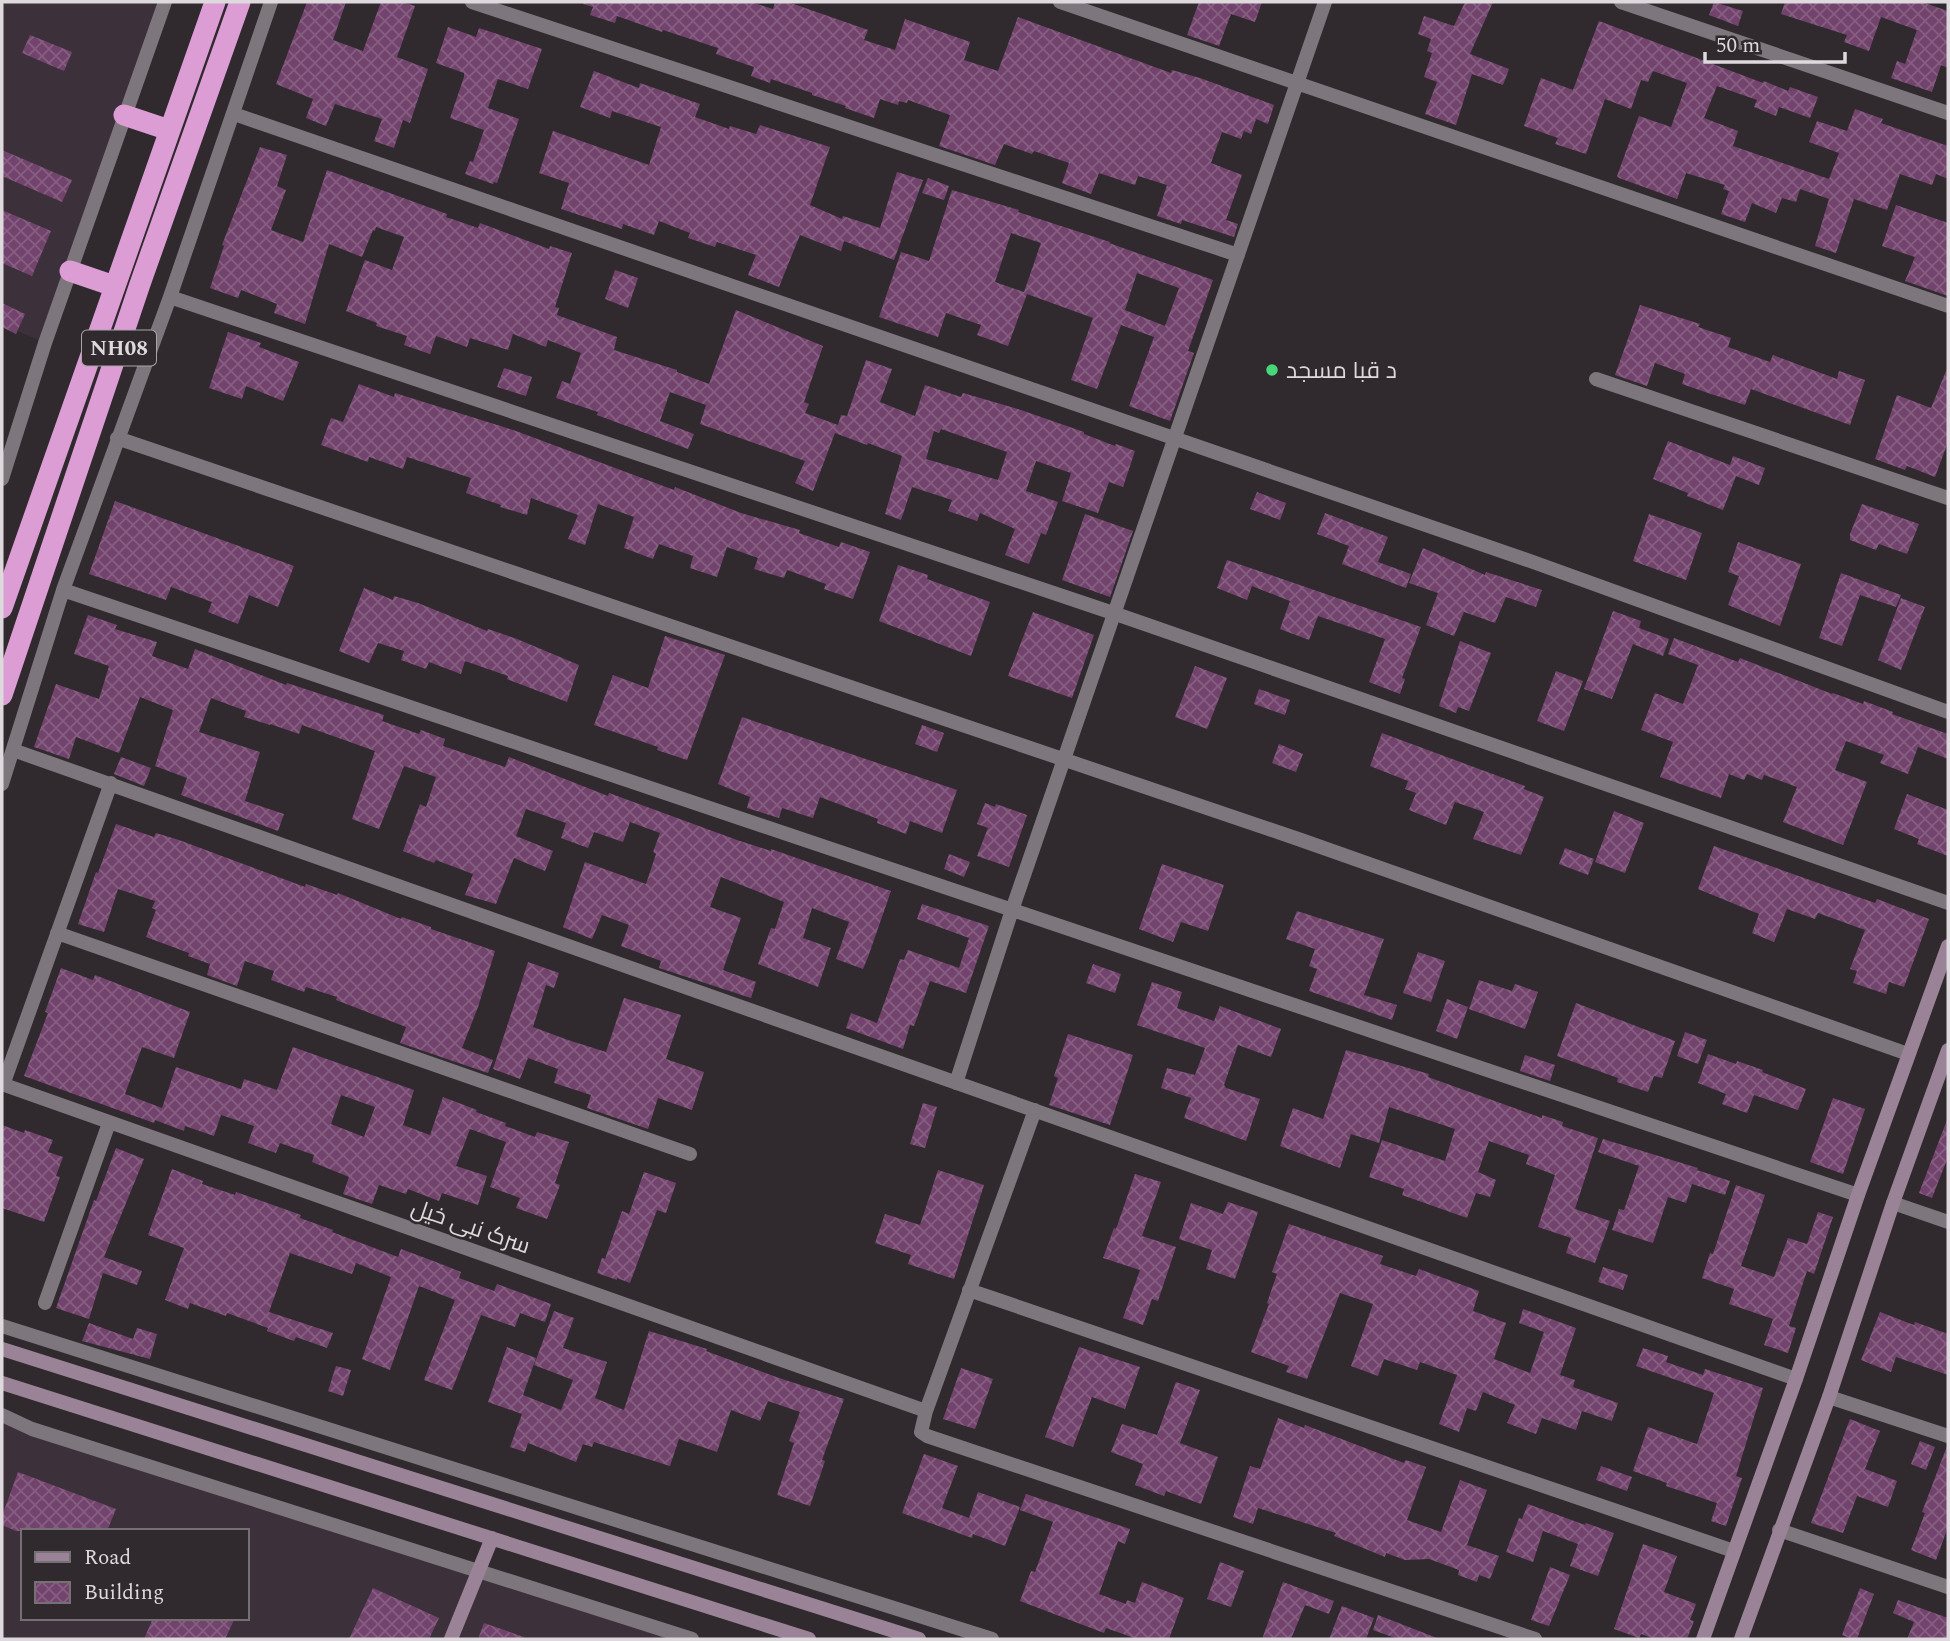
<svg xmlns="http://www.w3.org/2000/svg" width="1950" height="1641" font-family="Spectral,Cairo,serif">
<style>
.built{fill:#3c313a;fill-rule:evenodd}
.building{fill:url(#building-cross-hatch);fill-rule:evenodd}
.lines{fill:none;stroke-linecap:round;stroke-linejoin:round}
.street{stroke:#7d767c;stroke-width:14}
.secondary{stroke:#9a8297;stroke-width:14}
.highway{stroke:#dc9dd5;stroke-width:21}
.poi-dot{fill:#47d779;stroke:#302a2f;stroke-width:2.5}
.labels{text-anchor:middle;stroke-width:5;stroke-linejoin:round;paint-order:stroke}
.shield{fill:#302a2f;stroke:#a9a4a8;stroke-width:2}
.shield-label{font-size:21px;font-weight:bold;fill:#ddd9dc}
.poi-label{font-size:23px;fill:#ddd9dc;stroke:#302a2f;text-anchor:start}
.street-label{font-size:23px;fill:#ddd9dc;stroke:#302a2f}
</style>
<defs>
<pattern id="building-cross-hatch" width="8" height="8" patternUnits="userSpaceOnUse" patternTransform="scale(1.75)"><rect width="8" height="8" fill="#72436d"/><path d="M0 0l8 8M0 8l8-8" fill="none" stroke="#865e81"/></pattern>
</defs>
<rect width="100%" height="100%" fill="#302a2f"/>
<path class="built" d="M2,2H165L45,343L2,324Z
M2,1415L692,1639H2ZM23,1531H247V1618H23Z"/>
<path class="building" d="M307,2H346L333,40L363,51L381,2H402L415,6L397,57L428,69L410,123L403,120L394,148L374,141L382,119L335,104L326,126L306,118L313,99L276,84Z
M584,2H751L773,9L775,2H788L868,30L864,40L895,50L905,19L970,42L964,60L998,71L1018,17L1171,73L1172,70L1200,78L1274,105L1268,124L1256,119L1251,134L1244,131L1241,139L1222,132L1211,163L1242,175L1226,220L1238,224L1234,237L1182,220L1181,224L1157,216L1167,185L1138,176L1135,185L1099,173L1091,194L1062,183L1069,163L1034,151L1032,154L1004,144L995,165L939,146L950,115L908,100L907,103L899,101L898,105L880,99L874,118L845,108L846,106L812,95V93L771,79L770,83L751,76L754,67L716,54L718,48L663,30L662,32L617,16L615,23L590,15L593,7L583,4Z
M1199,2H1262L1255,22L1231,14L1219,46L1187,35Z
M1465,2H1493L1470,54L1509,69L1503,85L1472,74L1456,125L1425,114L1437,82L1424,77L1432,53L1427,51L1431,39L1418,34L1424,16L1454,26Z
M1714,2L1743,11L1738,26L1709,15Z
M1785,2H1922L1948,11V68L1941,65L1932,92L1891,78L1897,61L1905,64L1917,30L1881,17L1869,51L1844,42L1847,35L1781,14Z
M1599,21L1763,83L1764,81L1788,91L1790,87L1818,97L1810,118L1779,107L1776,116L1754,107L1757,100L1717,86L1704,118L1738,131L1733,146L1829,179L1839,153L1809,142L1817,121L1847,131L1855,109L1883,119L1881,123L1948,146V179L1936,174L1932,185L1900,174L1887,210L1854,199L1836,253L1815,246L1829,199L1800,189L1796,202L1782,198L1776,213L1752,203L1745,222L1721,214L1729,191L1723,189L1725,185L1686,173L1677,199L1619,178L1617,176L1639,116L1671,127L1687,83L1653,71L1648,82L1641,80L1631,109L1605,99L1586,154L1555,144L1558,138L1524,126L1541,78L1573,90Z
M448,27L476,37L479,28L542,49L528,89L498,79L488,108L519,119L497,183L494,182L493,184L465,174L470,161L473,162L484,130L450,118L464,77V73L436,63Z
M30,35L72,52L64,71L22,53Z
M594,71L639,88L640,83L700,104L695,117L729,129L730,126L756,134L760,125L830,147L810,205L842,219L843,216L880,228L897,172L923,180L894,260L844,241L841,251L800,235L779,287L748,275L756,255L717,242L715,247L688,238L690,233L659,221L654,235L623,224L622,229L561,209L569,183L539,173L553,131L649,165L661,127L612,111L610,118L580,107Z
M260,147L287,155L277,186L286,190L271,230L303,242L327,170L447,214L446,217L478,228L480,223L549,249L550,246L572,253L555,307L559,308L557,315L617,337L614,350L677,370V372L709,384L736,310L823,346L804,402L809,404L805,413L838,425L841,415L847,416L866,360L892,369L880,402L915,416L925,385L961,397L963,393L1021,410L1084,432V434L1115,446L1116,444L1135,451L1123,487L1109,482L1098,513L1062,501L1071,473L1036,461L1026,491L1058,502L1046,535L1041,533L1029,564L1005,555L1015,529L980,513L977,521L948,511L952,500L912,487L901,520L885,514L902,456L868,443L867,445L835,433L813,491L795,483L805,461L700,424L706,405L670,392L660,421L694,434L688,449L597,415L598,412L556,398L562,381L570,384L581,353L548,340L546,347L513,334L508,350L470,338L467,347L436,336L430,354L404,345L407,336L376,326L377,323L346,311L365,260L392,270L404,237L376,227L375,231L373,230L362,257L329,244L305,324L274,313L277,304L241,290L238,298L210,288L224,246L222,245ZM941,429L1007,452L998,480L926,459L934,431L939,433Z
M2,150L72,180L62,202L2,176Z
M928,178L949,186L944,200L922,193Z
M952,190L1019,210L1018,212L1110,242L1109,243L1213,280L1188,351L1194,353L1170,421L1129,406L1154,337L1121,325L1097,389L1071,380L1093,318L1027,294L1008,346L977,335L981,325L946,313L938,337L879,317L901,252L929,261ZM1011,233L1041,243L1024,292L995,282ZM1137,273L1179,288L1165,326L1125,310Z
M1896,205L1948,223V296L1905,281L1915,257L1882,246Z
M2,210L51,231L32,276L2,263Z
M615,270L638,278L628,308L605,299Z
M2,303L25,314L16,334L2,327Z
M1640,305L1700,324L1698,327L1731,338L1728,347L1770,362L1773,355L1837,379L1839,371L1865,380L1850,425L1751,389L1745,405L1711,394L1682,384L1685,374L1655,363L1647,386L1615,375Z
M228,332L261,343L259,347L299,362L283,401L246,386L242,399L209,388Z
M1948,366V442L1935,477L1907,466L1905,470L1875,459L1897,395L1931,408Z
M504,368L532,377L526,396L497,387Z
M359,384L394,397L395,393L516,431L674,490L675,487L741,513L800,530L799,533L839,547L841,542L870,552L853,599L824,589L826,584L787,570L784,578L754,569L758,558L727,547L717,577L690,568L693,556L659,544L653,559L624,548L634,517L598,504L585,545L568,539L578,515L531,498L527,515L500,507L501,505L466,493L471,478L407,457L403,469L369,457L368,462L321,445L331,418L343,422Z
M1668,441L1730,465L1733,456L1765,468L1759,485L1736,476L1723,510L1687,496L1688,493L1653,479Z
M1257,492L1286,503L1280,520L1250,509Z
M115,501L294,566L278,607L249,595L238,624L208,612L212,602L171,587L166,600L89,574Z
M1862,504L1919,524L1907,554L1879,544L1876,550L1850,540V534Z
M1325,513L1388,537L1378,562L1411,574L1406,588L1342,564L1349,546L1317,534Z
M1085,514L1133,531L1110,597L1062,580Z
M1649,514L1702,533L1686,580L1633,561Z
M1738,542L1801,564L1780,626L1728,605L1739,576L1728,572Z
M1423,548L1485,575L1486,572L1542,590L1536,607L1506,597L1495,623L1464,612L1454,636L1426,625L1438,593L1409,583Z
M1227,560L1421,627L1402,678L1405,679L1400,694L1369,682L1385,639L1318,616L1309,640L1280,629L1290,601L1252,586L1247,600L1217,588Z
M898,565L928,575L927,579L990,602L971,656L879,621Z
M1841,573L1901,595L1896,607L1860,595L1842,646L1819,638Z
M364,588L393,600L394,596L418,603L487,631L488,629L517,639L579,665L567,702L507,679L508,676L465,661L461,674L429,662L426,669L401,660L404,651L378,643L369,663L339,651Z
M1901,598L1925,607L1901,670L1878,660Z
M1613,611L1641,621L1639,628L1669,639L1663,656L1633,644L1612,699L1584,689Z
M1033,612L1094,635L1072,698L1008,676Z
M88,615L117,625L115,629L157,642L152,656L188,669L195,649L286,685L287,683L384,715L382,721L419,734L421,730L445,739L443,746L505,767L509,757L608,796L609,793L737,840L771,851V849L891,891L868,957L863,969L836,959L849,922L812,908L803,938L831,948L818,987L758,964L771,928L775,929L784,902L721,877L710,907L741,918L723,970L756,982L751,998L659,968L661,961L621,946L629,925L602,915L592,939L565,928L563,927L585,862L646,884L656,854L653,852L660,833L630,822L623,842L594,832L588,848L561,838L566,823L526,809L516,836L553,851L545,871L514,858L496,904L465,895L473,874L436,860L434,863L403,851L420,804L426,807L436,777L404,766L379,829L352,819L375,751L302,725L299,734L270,724V725L244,717L246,711L211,698L199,732L260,752L245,801L284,814L278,831L181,795L187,778L155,766L173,710L140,697L119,753L76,737L69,759L34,747L56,684L99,699L109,666L74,654Z
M665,636L725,655L687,760L657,750L658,747L594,725L613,675L648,688Z
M1674,638L1738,662L1740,658L1832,694L1833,693L1863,704L1864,701L1893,712L1892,714L1948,734V759L1918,747L1908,774L1880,763L1884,755L1846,741L1835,770L1867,782L1843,845L1783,822L1797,787L1764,775L1762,780L1747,774L1744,780L1729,774L1721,798L1660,777L1673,742L1641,730L1655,693L1683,704L1698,665L1668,654Z
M1460,641L1491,653L1469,711L1458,707L1456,713L1439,706Z
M1195,666L1227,678L1207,729L1175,717Z
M1556,671L1583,681L1564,731L1537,721Z
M1259,689L1290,700L1285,715L1254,704Z
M742,717L957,790L942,833L910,821L906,834L877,823L878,819L820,797L813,818L782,808L779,818L747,808L750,797L718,784Z
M922,725L944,733L937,752L915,744Z
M1382,733L1525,786L1524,789L1544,797L1521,855L1473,839L1484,812L1455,802L1446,825L1409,810L1416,793L1405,789L1408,781L1370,766Z
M1279,744L1303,754L1296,772L1272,763Z
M121,757L151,768L144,786L114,774Z
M1907,794L1948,810V856L1917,844L1919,839L1894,829Z
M985,803L995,807L996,804L1027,815L1009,867L977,856L988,828L977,824Z
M1614,811L1644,823L1625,873L1595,862Z
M116,824L154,837L156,833L179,840L305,887L306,884L337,895L338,893L401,919L402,917L431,927V929L495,951L478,1007L462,1048L493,1060L488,1073L400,1043L406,1027L336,1000L337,997L306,987L304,992L271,980L274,971L245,961L237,986L207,975L210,964L188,956L189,953L146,937L156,910L152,908L155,901L118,889L104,932L78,924L96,872L98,873Z
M1714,846L1875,903L1877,899L1929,919L1904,987L1889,982L1886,994L1853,983L1857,971L1850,969L1865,930L1818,913L1815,919L1787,909L1774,942L1752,933L1759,914L1698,889Z
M1565,848L1594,859L1588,875L1559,864Z
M949,854L970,862L964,877L944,869Z
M1162,864L1224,885L1208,931L1181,922L1173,942L1139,929Z
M922,904L989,926L966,993L930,981L914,1026L910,1025L903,1049L846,1028L851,1013L877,1023L900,959L904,960L908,950L959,968L969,938L917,919Z
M1297,911L1384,939L1364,995L1397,1005L1392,1020L1309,991L1317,969L1309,966L1315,949L1286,939Z
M1418,952L1445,961L1431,1002L1403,993Z
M528,962L559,973L554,988L546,985L533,1027L568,1040L606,1052L624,998L681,1015L666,1059L704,1072L692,1110L658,1098L648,1129L587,1108L591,1095L554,1083L558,1069L528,1058L520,1079L493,1069Z
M1093,964L1121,974L1115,993L1086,983Z
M61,968L93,980L95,975L190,1012L174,1058L142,1047L125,1094L162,1108L176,1067L241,1089L244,1079L277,1090L293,1047L414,1090L403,1125L430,1135L443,1097L477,1110L476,1112L506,1123L505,1126L535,1137L537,1132L569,1142L555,1183L560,1185L547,1219L516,1208L520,1198L490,1187L506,1142L470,1129L456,1166L487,1176L478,1205L442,1193L439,1201L408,1189L406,1194L379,1185L372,1204L343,1194L349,1177L312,1162L314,1155L280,1143L276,1153L248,1143L254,1126L221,1115L214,1136L185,1126L184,1131L155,1120L154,1123L24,1076L48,1013L45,1012ZM341,1095L375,1107L364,1137L331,1124Z
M1479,980L1512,991L1515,984L1538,992L1525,1029L1469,1009Z
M1152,982L1182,992L1177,1008L1214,1021L1220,1006L1281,1029L1271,1057L1238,1045L1224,1085L1226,1088L1260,1099L1246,1141L1184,1118L1191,1098L1161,1088L1167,1068L1195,1075L1205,1048L1137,1025Z
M1447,999L1468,1007L1457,1039L1436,1031Z
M1576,1003L1675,1041L1662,1078L1654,1076L1648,1092L1617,1082L1618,1078L1557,1056Z
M1685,1032L1707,1040L1698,1064L1677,1056Z
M1068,1034L1133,1055L1110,1125L1049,1105L1058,1078L1054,1076Z
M1346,1050L1429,1074L1428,1077L1542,1118V1115L1563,1122L1562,1126L1598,1138L1575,1209L1610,1221L1595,1263L1566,1253L1571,1238L1538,1227L1555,1175L1526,1164L1529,1155L1489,1141L1478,1172L1496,1180L1490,1197L1476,1193L1467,1218L1402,1195L1404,1189L1369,1177L1382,1140L1445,1161L1455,1129L1389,1107L1379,1143L1351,1134L1340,1168L1280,1146L1293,1108L1323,1119Z
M1708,1054L1736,1064L1737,1061L1763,1070L1762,1072L1806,1089L1798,1110L1754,1095L1747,1113L1722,1104L1726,1094L1698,1083Z
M1525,1055L1555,1065L1550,1081L1520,1071Z
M1833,1098L1865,1109L1843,1174L1810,1162Z
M923,1103L937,1107L925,1148L910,1144Z
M1947,1120L1948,1157L1932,1198L1919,1193Z
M2,1125L24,1133L25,1130L53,1140L48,1152L63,1157L56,1176L60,1177L44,1222L2,1208Z
M1603,1139L1698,1168L1697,1170L1730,1181L1725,1195L1692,1184L1686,1203L1668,1197L1653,1243L1612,1230L1619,1209L1624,1210L1639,1166L1598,1152Z
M116,1148L144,1159L104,1257L142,1271L137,1285L103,1273L89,1319L56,1308L94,1200L96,1201Z
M172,1169L203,1181L202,1184L235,1195L236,1192L301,1215L300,1218L333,1230L332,1232L398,1257L401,1249L436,1262L461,1272L459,1278L494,1291L497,1284L551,1304L545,1322L520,1313L515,1327L481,1315L452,1390L424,1380L455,1300L419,1286L390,1370L362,1359L391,1277L356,1263L352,1274L290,1253L269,1312L333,1333L327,1348L296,1337L294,1341L267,1331L268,1328L227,1313L226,1316L190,1303L188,1309L165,1300L184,1248L148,1235Z
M938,1170L984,1185L954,1279L908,1264L911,1255L875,1243L885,1214L920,1225Z
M644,1172L676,1183L666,1213L657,1210L630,1283L617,1278V1280L597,1273L602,1258L605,1259L622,1211L629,1214Z
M1135,1174L1161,1182L1142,1236L1176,1247L1158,1301L1152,1299L1143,1325L1123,1318L1140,1270L1103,1258L1114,1228L1116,1229Z
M1736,1185L1765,1195L1741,1266L1774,1277L1788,1238L1807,1244L1818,1212L1833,1217L1814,1274L1807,1271L1789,1326L1796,1328L1788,1353L1764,1345L1773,1319L1729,1304L1734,1289L1702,1278L1710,1253L1713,1254Z
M1228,1202L1258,1212L1235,1279L1206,1269L1212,1250L1179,1239L1191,1203L1223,1214Z
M1289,1224L1383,1256L1380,1264L1416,1276L1419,1269L1479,1291L1473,1311L1506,1323L1494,1359L1530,1373L1544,1332L1519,1323L1523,1309L1576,1328L1560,1375L1575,1380L1573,1387L1618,1403L1612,1421L1582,1411L1576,1430L1542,1418L1536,1434L1507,1423L1515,1405L1483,1392L1476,1411L1467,1408L1459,1432L1439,1424L1457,1375L1420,1362L1417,1370L1384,1359L1378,1376L1351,1366L1373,1304L1340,1293L1307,1379L1286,1372L1289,1366L1251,1352L1269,1304L1267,1303L1277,1274L1272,1272Z
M1603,1267L1628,1275L1623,1290L1598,1282Z
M554,1311L574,1318L563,1348L607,1362L595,1398L624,1410L649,1331L707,1349L706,1351L779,1378L844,1399L822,1460L825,1461L810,1506L777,1495L794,1443L789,1441L800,1412L768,1401L760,1421L731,1410L717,1452L679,1439L670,1466L594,1442L592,1447L583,1444L576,1462L528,1443L525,1452L510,1447L522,1414L488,1402L507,1347L536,1358L523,1395L561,1410L573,1380L534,1365Z
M1880,1312L1914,1325L1915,1322L1948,1334V1375L1896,1357L1891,1372L1861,1360Z
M89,1323L133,1339L137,1328L157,1334L150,1359L82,1341Z
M1079,1347L1140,1367L1125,1409L1092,1397L1073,1447L1045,1437Z
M1643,1348L1668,1356L1666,1362L1703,1375L1705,1369L1763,1388L1736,1476L1742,1478L1726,1526L1711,1521L1717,1503L1666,1486L1667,1483L1633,1471L1648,1427L1697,1444L1714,1393L1636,1366Z
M336,1366L351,1370L343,1396L328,1391Z
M961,1368L993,1379L975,1429L943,1419Z
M1176,1382L1200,1390L1180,1443L1218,1457L1201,1504L1166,1491L1164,1496L1135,1485L1143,1464L1111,1452L1122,1424L1157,1435Z
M1278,1418L1304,1428L1305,1425L1404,1463L1406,1460L1426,1467L1407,1520L1441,1532L1460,1480L1487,1490L1467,1545L1499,1556L1490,1579L1479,1575L1477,1582L1458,1575L1459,1570L1429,1559L1405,1560L1386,1553L1385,1557L1334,1536L1336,1533L1258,1508L1253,1524L1233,1517L1250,1466L1260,1469Z
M1850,1419L1880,1431L1865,1469L1897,1481L1888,1507L1857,1496L1843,1533L1811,1523Z
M1920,1441L1935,1447L1926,1470L1911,1464Z
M1947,1446L1948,1527L1936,1560L1911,1550L1925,1513L1922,1512Z
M924,1454L958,1466L942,1508L969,1518L978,1492L1020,1507L1005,1546L973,1534L972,1538L902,1513Z
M1601,1466L1632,1477L1627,1491L1596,1480Z
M18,1472L116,1509L107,1531H16L2,1525V1516Z
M1026,1494L1130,1529L1125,1544L1118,1541L1099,1594L1126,1604L1127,1600L1135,1603L1142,1582L1184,1598L1169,1639H1137L1106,1628L1104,1633L1020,1601L1031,1571L1035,1572L1053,1522L1020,1510Z
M1528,1504L1585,1525L1586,1523L1614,1533L1598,1576L1570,1566L1578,1544L1543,1531L1533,1562L1506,1552L1519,1518L1522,1519Z
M1643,1544L1677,1556L1664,1592L1696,1604L1690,1620L1694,1621L1687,1639H1655L1641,1634L1639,1638L1614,1629Z
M1220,1562L1244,1571L1231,1607L1207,1599Z
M1550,1567L1570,1575L1549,1626L1531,1620Z
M1283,1582L1334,1601L1329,1614L1305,1605L1291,1639H1262Z
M373,1588L439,1618L429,1639H349Z
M1860,1588L1874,1594L1857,1639H1852L1842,1635Z
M1898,1600L1948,1618V1639H1907L1914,1622L1893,1613Z
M1342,1606L1374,1618L1366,1639H1329Z
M1378,1615L1437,1638L1436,1639H1398L1373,1630Z
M153,1618H235L225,1639H144Z
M484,1623L524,1637L523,1639H478Z"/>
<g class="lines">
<path class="street" d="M472,2L1238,255
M1060,2L1948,306
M1621,2L1948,113
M234,114L1533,562L1948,712
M170,297L1116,614L1948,903
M1596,379L1948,498
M117,438L1301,840L1908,1054
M2,479L45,343L165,2
M63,590L1858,1195
M13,750L1796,1379
M2,784L63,590L170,297L271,2
M57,933L690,1154
M956,1083L1012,910L1325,2
M2,1084L926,1411
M3,1085L111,783
M1035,1110L926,1411L921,1432L927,1436L1535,1639
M1893,1203L1948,1222
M969,1290L1734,1551
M45,1303L109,1123
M2,1326L992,1639
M1829,1397L1948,1436
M2,1415L32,1429L692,1639
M1779,1530L1948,1587"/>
<path class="secondary" d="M2,1349L919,1639
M2,1383L809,1639
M451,1639L492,1538
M1703,1639L1796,1379L1858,1195L1948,946
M1741,1639L1829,1397L1893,1203L1948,1050"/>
<path class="highway" d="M124,115L169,130
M70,271L114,286
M2,608L215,2
M2,695L140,284L240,2"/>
</g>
<circle class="poi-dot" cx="1272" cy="370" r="7"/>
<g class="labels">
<rect class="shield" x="82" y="330.5" width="74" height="35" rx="5"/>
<g class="shield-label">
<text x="119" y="355">NH08</text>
</g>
<g class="poi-label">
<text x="1286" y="378">د قبا مسجد</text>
</g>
<g class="street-label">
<text transform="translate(471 1226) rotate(19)" y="8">سرک نبی خیل</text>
</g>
</g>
<rect width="1950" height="1641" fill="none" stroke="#ddd9dc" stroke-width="7"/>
<rect x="21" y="1529" width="228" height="91" fill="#302a2f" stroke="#757074" stroke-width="2"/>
<rect x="35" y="1552" width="35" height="10" fill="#9a8297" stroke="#757074" stroke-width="2"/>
<text x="84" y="1564" font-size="21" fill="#ddd9dc">Road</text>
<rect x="35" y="1582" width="35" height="21" fill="url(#building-cross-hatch)" stroke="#757074" stroke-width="2"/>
<text x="84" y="1599" font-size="21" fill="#ddd9dc">Building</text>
<path d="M1705 52v10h140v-10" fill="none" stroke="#ddd9dc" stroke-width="3.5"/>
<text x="1716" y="52" font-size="21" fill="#ddd9dc" stroke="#302a2f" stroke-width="5" paint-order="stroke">50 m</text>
</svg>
